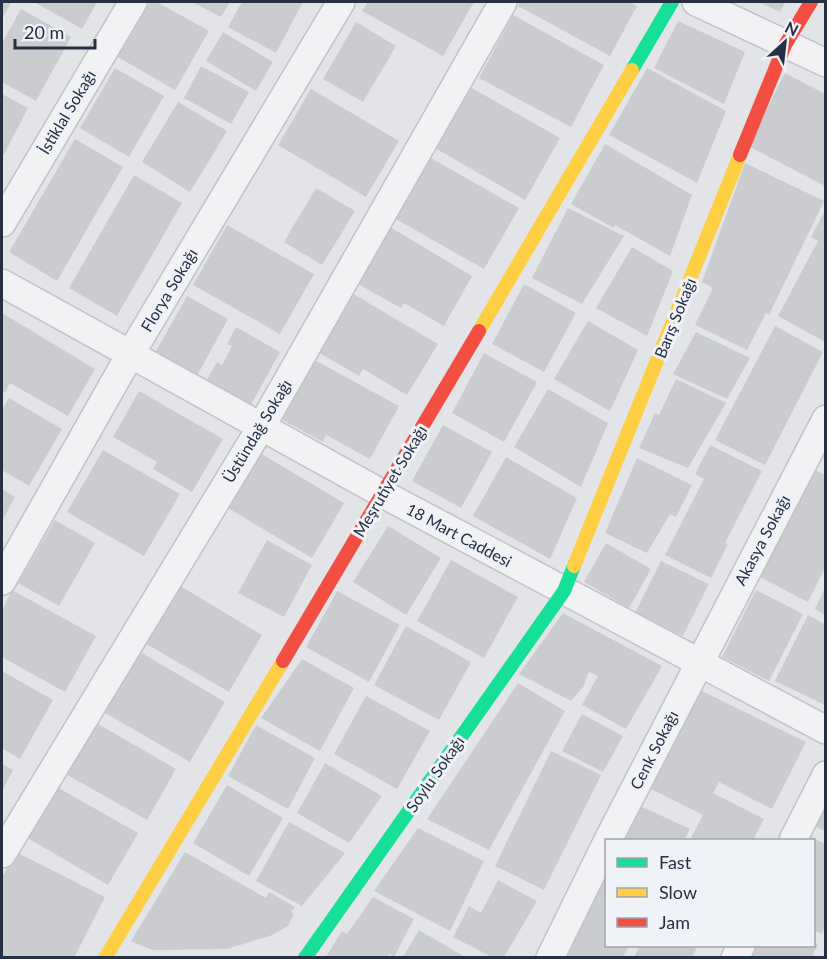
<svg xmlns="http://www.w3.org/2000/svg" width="827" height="959" font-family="Lato,sans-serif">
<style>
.building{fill:#caccd0}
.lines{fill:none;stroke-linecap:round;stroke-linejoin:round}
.street-casing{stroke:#c0c2c6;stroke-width:30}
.street{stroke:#f2f2f4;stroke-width:27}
.fast{stroke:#16e098;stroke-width:14}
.slow{stroke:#ffcf43;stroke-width:14}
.jam{stroke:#f24e42;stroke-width:14}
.labels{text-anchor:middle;stroke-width:6;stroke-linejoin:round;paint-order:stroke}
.street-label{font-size:16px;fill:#273042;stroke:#eff2f7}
</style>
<rect width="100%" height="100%" fill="#e2e4e8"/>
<path class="building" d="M2,2L11,3L2,19Z
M34,2H97L82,29Z
M150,2H157L209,31L175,90L118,57Z
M192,2H230L221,17Z
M242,2H303L276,53L228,27Z
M368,2H474L443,56L362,11Z
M520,2H629L637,6L610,56L518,6Z
M759,2H785L780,12Z
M21,9L71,37L36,101L2,82V43Z
M513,15L604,65L571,127L479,78Z
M678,21L745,52L724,104L654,68Z
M356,22L396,46L363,102L323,79Z
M223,32L273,62L256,91L206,61Z
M201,66L249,92L231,124L184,98Z
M115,68L164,96L129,157L80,128Z
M647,68L726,111L697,183L609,135Z
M785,73L825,94V186L748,146Z
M470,87L560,138L525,200L435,148Z
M311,89L399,141L366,197L278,145Z
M2,94L28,108L2,158Z
M178,102L227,131L190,192L142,162Z
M75,139L123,167L57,281L9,252Z
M605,144L692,195L670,256L615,225L614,228L571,204Z
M429,157L519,208L484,269L394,218Z
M745,163L824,201L769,315L766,313L747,350L695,325L713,288L702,282Z
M134,175L182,203L117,316L69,288Z
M316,188L355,211L322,265L284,242Z
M568,208L624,236L582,304L532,278Z
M825,210V342L778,316L818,241L811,237Z
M227,225L314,274L280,334L193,285Z
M390,227L472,276L444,326L404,303L401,308L358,284Z
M632,247L673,271L647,336L596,308Z
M524,284L576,313L544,372L492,344Z
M350,292L438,344L407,395L363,369L359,376L316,351Z
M187,296L228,319L197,376L155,353Z
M2,313L95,369L68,416L10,383L5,393L2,391Z
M588,321L638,350L610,411L554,379Z
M775,326L823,352L765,465L715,440Z
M236,327L280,352L251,405L206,381L217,362L222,365L232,346L227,344Z
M696,332L750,358L727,399L673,374Z
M484,353L537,382L504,442L452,413Z
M311,358L399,406L370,459L326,435L323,442L279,418Z
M676,379L726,403L688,468L639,448L655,413L659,415Z
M548,389L608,423L581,487L514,447Z
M139,391L223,439L192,492L153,469L157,462L113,437Z
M9,398L62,429L29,486L2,470V410Z
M443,425L492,452L461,508L412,481Z
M710,445L762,471L725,543L728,544L711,578L665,555L704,479L695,474Z
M103,450L180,494L144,556L67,512Z
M255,450L344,503L312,558L223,505Z
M506,457L577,498L550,559L473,516Z
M637,458L692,485L676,517L670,514L647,553L605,533Z
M815,470L825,475V568L808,602L760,577Z
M2,489L15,497L2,521Z
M55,520L95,543L59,606L18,583Z
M388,526L441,558L406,615L353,582Z
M267,540L312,565L284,617L238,593Z
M606,543L651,569L629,608L584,582Z
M451,560L518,597L484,658L417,621Z
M661,561L709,584L683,636L635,613Z
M177,584L262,635L229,692L143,642Z
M825,588V615L815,609Z
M12,590L96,636L65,692L2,657V611Z
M756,590L803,614L769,681L722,657Z
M337,591L400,625L369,682L306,647Z
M563,613L662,666L626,729L582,705L598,676L589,672L583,687L571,701L519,674Z
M808,615L825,624V705L775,681Z
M406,626L471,662L439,720L374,685Z
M135,649L225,702L190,762L100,710Z
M302,659L354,688L320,751L261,718Z
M2,671L53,700L20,759L2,748Z
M518,683L565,711L489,850L427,819Z
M698,689L806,742L772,809L719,782L713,793L764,819L753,840H690L703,815L649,788Z
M366,696L430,731L397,789L334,754Z
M582,714L623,736L603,772L562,751Z
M93,721L176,769L147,820L64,773Z
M256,725L315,758L288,809L228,776Z
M551,751L601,775L544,890L495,866Z
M325,763L382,796L349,843L297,813Z
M2,764L13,770L2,791Z
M227,785L283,818L249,876L193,843Z
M55,786L138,833L108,885L26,837Z
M638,805L690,829L684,840L622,839Z
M825,805V831L816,827Z
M289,822L345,853L302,906L256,881Z
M418,828L484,861L450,931L374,891Z
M807,835L825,844V926L822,934L814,930V840H805Z
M16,852L105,897L75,956L2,957V878Z
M185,852L266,898L269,892L295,907L291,912L294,914L288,926L270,936L227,949L152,950L131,941Z
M606,866V945L629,946L623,957H559Z
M498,880L537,901L504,957H492L453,937L469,906L481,913Z
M373,897L414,919L394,957L389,954L387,957H326L342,931L347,934Z
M419,930L460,954L466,957H403Z
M814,943L818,945L812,957H748L751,946H814Z
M640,946H698L692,957H634Z"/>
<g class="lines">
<g class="street-casing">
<path id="street" d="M696,2L826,63
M2,223L133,2
M2,283L383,494L826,730
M2,581L131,353L341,2
M608,840L826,419
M793,840L826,775
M2,854L261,427L503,2
M550,958L606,844
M735,958L741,946"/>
</g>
<use href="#street" class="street"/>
<path class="fast" d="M632,70L672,2
M305,958L564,591L574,566"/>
<path class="slow" d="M479,331L632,70
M574,566L740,155
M105,958L283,661"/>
<path class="jam" d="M740,155L785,45L811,2
M283,661L479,331"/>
</g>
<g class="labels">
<g class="street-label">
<text transform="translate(67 112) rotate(-59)" y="6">İstiklal Sokağı</text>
<text transform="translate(169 290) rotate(-59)" y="6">Florya Sokağı</text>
<text transform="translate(675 318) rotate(-68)" y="6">Barış Sokağı</text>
<text transform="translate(257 431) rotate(-59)" y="6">Üstündağ Sokağı</text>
<text transform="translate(390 481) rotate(-59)" y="6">Meşrutiyet Sokağı</text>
<text transform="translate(459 535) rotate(28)" y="6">18 Mart Caddesi</text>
<text transform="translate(762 540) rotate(-62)" y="6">Akasya Sokağı</text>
<text transform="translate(654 750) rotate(-63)" y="6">Cenk Sokağı</text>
<text transform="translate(435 774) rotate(-55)" y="6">Soylu Sokağı</text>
</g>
</g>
<rect width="827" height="959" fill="none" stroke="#273042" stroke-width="6"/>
<rect x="605" y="839" width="210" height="108" fill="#eff2f7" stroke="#9fa4af" stroke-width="1.5"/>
<rect x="617" y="858" width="30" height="9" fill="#16e098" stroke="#9fa4af" stroke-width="1.5"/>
<text x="659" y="869" font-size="18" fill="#273042">Fast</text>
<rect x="617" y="888" width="30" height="9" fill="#ffcf43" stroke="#9fa4af" stroke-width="1.5"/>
<text x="659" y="899" font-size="18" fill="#273042">Slow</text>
<rect x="617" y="918" width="30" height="9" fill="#f24e42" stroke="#9fa4af" stroke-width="1.5"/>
<text x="659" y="929" font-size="18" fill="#273042">Jam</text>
<g transform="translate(785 42) rotate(27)" stroke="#eff2f7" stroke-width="4.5" paint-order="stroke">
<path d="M0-4.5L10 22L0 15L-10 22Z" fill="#273042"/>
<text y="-9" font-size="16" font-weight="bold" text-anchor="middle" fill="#273042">N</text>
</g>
<path d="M15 39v9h80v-9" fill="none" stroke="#273042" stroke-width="3"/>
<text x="24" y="39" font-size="18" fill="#273042" stroke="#eff2f7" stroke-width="4.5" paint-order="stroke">20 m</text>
</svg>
